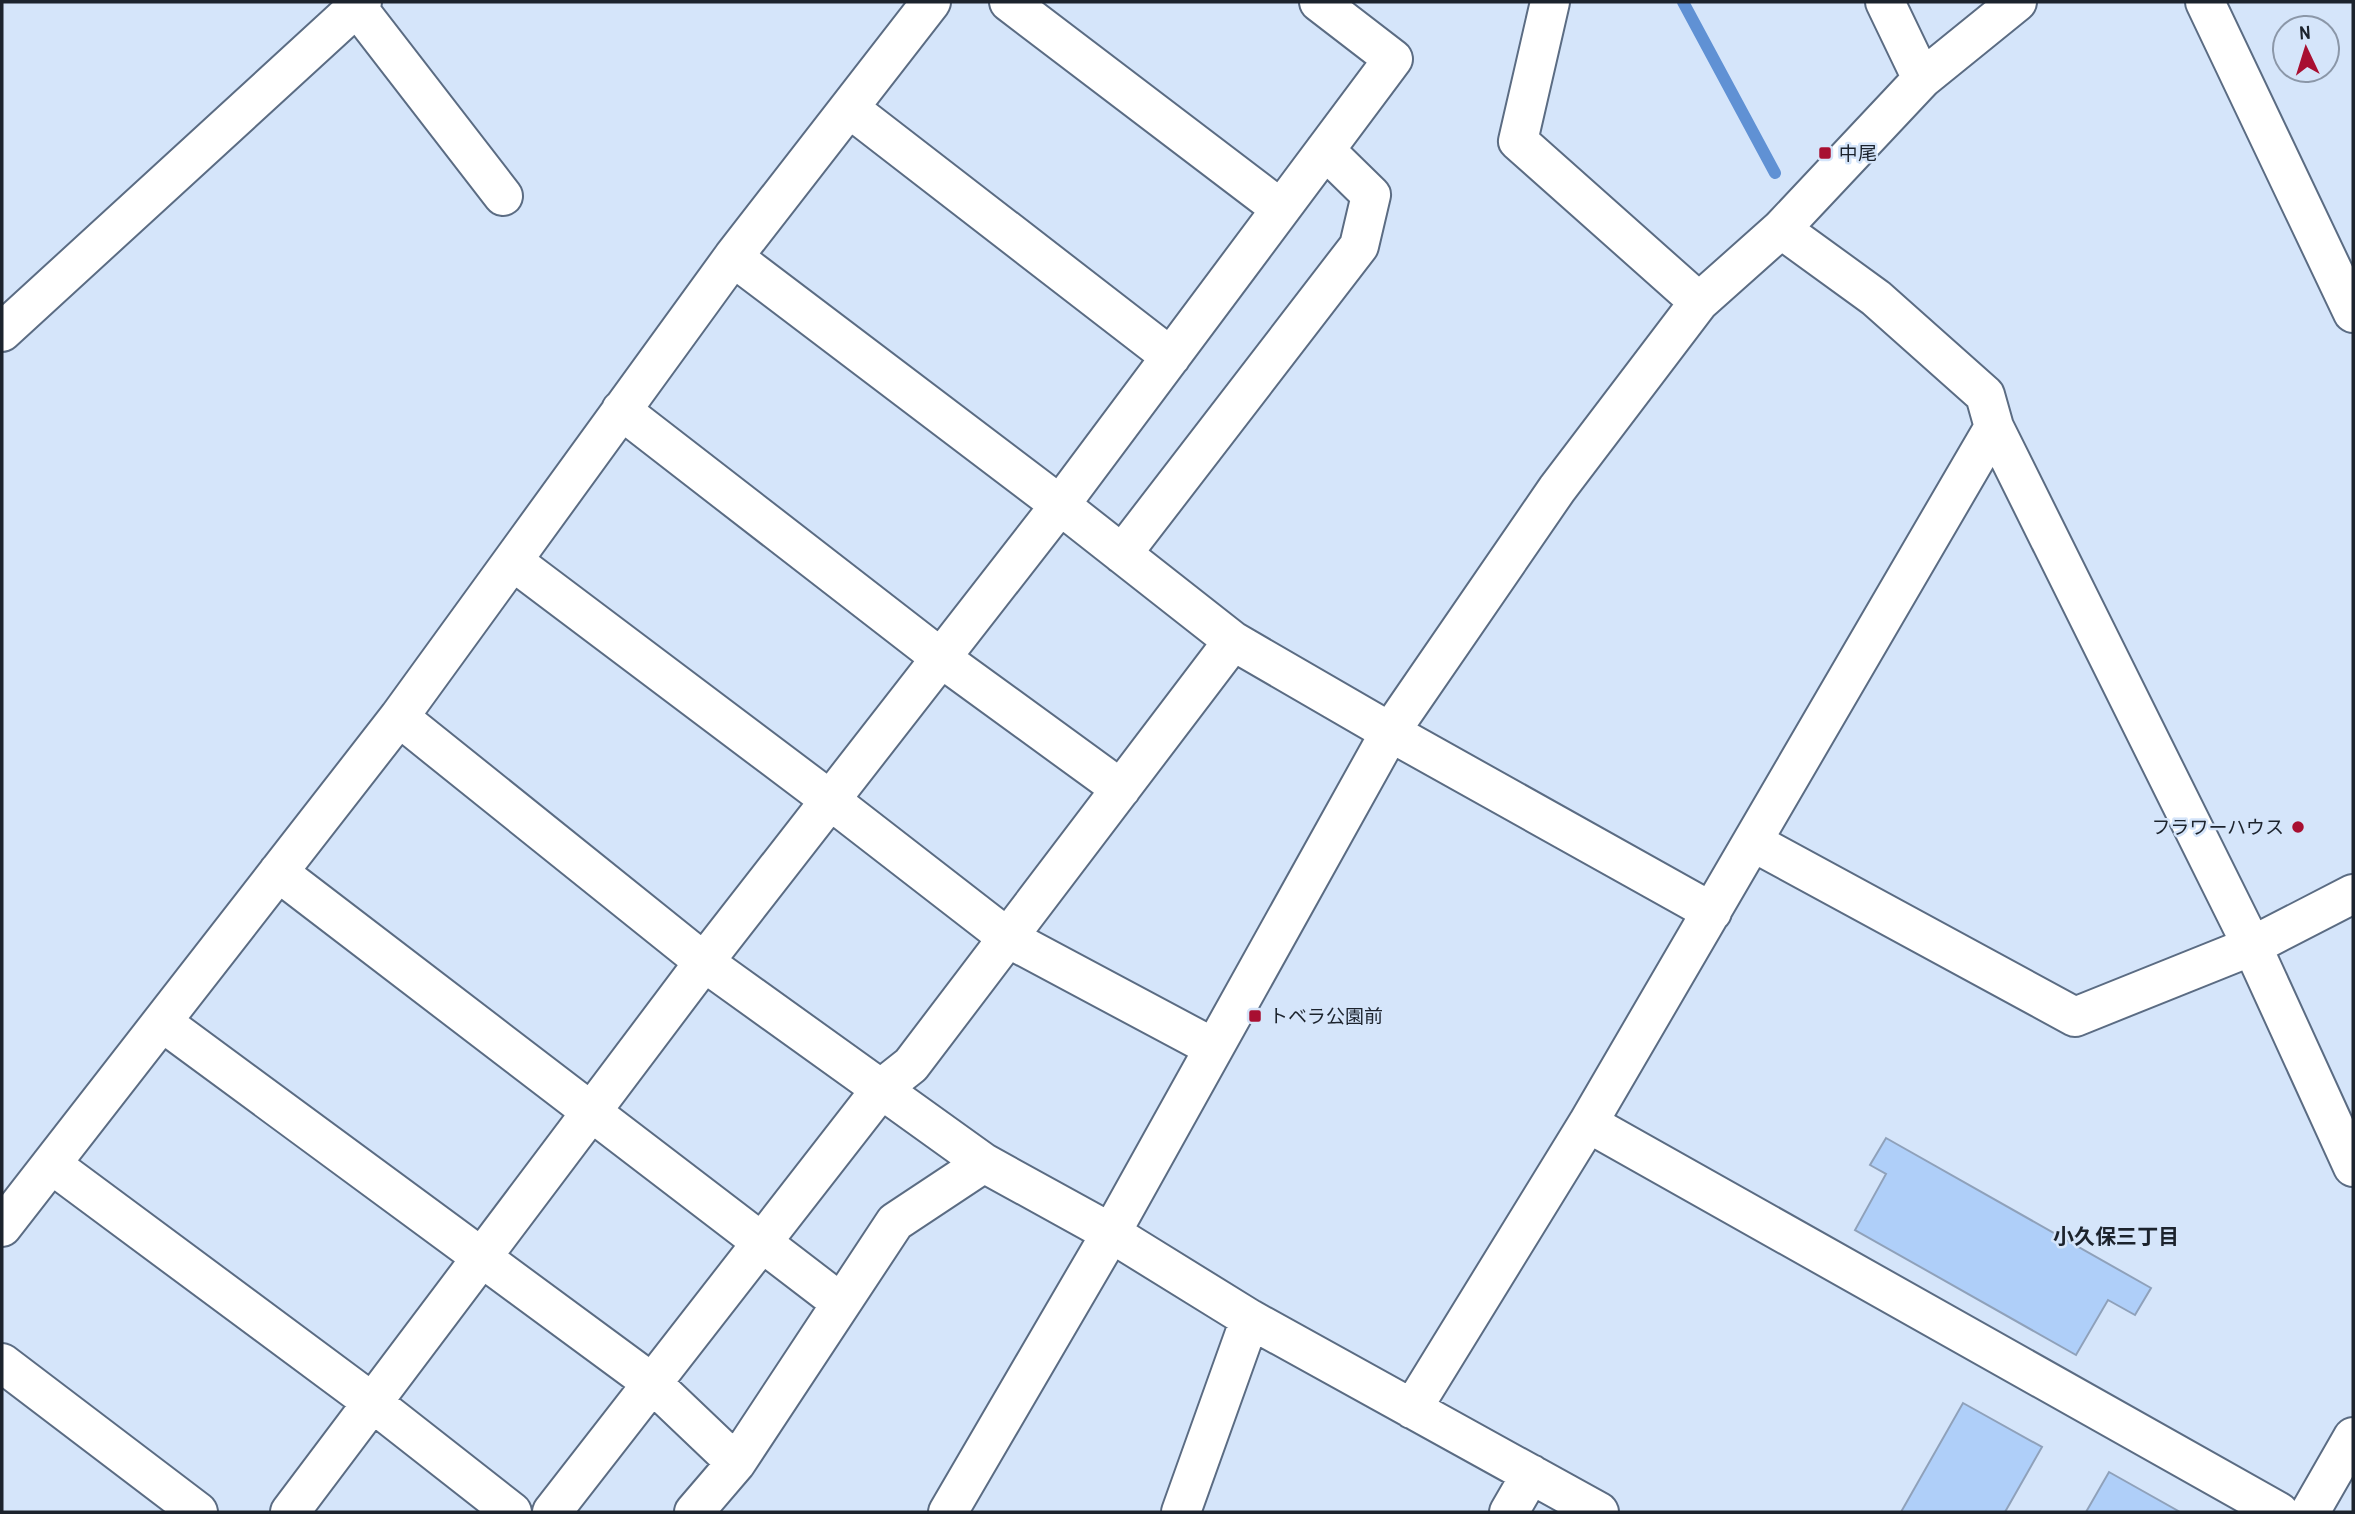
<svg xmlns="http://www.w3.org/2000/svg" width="2355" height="1514" font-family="'Archivo Narrow','Noto Sans JP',sans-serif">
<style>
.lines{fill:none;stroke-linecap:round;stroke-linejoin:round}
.stream{stroke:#6091d4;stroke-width:12}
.building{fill:#afcff9;stroke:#8fa1ba;stroke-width:2}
.minor-casing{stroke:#5b6c83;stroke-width:42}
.minor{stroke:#fff;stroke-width:38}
.poi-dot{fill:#a80f31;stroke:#d5e5fa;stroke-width:2.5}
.labels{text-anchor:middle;stroke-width:5;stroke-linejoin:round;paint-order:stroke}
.poi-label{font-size:19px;fill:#1c232d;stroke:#d5e5fa;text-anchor:start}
.neighbourhood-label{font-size:21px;font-weight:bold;fill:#1c232d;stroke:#d5e5fa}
</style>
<rect width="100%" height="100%" fill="#d5e5fa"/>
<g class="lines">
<path class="stream" d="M1683,2L1775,173"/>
</g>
<path class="building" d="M1886,1138L2151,1288L2135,1315L2108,1300L2076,1355L1855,1230L1886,1174L1870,1165Z
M1963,1403L2042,1447L2005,1512H1901Z
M2109,1472L2180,1512H2086Z"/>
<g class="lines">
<g class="minor-casing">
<path id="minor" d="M353,2L503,196
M1009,2L1281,209
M1550,2L1518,141L1699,302
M1885,2L1922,79
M2205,2L2353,313
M849,108L1171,357
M1781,229L1876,298L1985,395L1994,427L2252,946L2353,1167
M733,257L1060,505L1233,641L1390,732L1712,912
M2,332L362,2
M621,410L941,658L1121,789
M1122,554L1359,246L1371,195L1325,150
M514,562L830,800L1008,938L1214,1048
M399,717L704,962L984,1163L1111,1233L1250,1319L1599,1512
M1753,842L2075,1017L2252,946L2353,894
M278,872L841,1303
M162,1022L652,1383L736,1463
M1588,1123L2279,1512
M51,1164L373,1403L512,1512
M2,1227L399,717L733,257L931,2
M2,1363L198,1512
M1412,1409L1588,1123L1994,427
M290,1512L704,962L1060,505L1393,59L1319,2
M552,1512L882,1088L911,1065L1233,641
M694,1512L736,1463L895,1222L984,1163
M948,1512L1111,1233L1390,732L1557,489L1699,302L1781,229L1922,79L2017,2
M1181,1512L1250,1319
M1509,1512L1531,1474
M2310,1512L2353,1437"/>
</g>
<use href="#minor" class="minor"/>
</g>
<g class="poi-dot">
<rect x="1818" y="146" width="14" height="14" rx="3.5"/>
<circle cx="2298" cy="827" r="7"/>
<rect x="1248" y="1009" width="14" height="14" rx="3.5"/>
</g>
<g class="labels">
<g class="poi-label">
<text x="1839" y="160">中尾</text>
<text x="2284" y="834" text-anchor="end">フラワーハウス</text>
<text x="1269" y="1023">トベラ公園前</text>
</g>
<g class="neighbourhood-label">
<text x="2116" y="1244">小久保三丁目</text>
</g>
</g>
<rect width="2355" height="1514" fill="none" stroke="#1c232d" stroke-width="7"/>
<g transform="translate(2306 49) rotate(356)"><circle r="33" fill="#d5e5fa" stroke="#8b97a8" stroke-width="2"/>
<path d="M0-5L12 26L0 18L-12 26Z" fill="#a80f31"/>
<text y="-10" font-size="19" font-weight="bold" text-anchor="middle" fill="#1c232d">N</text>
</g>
</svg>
